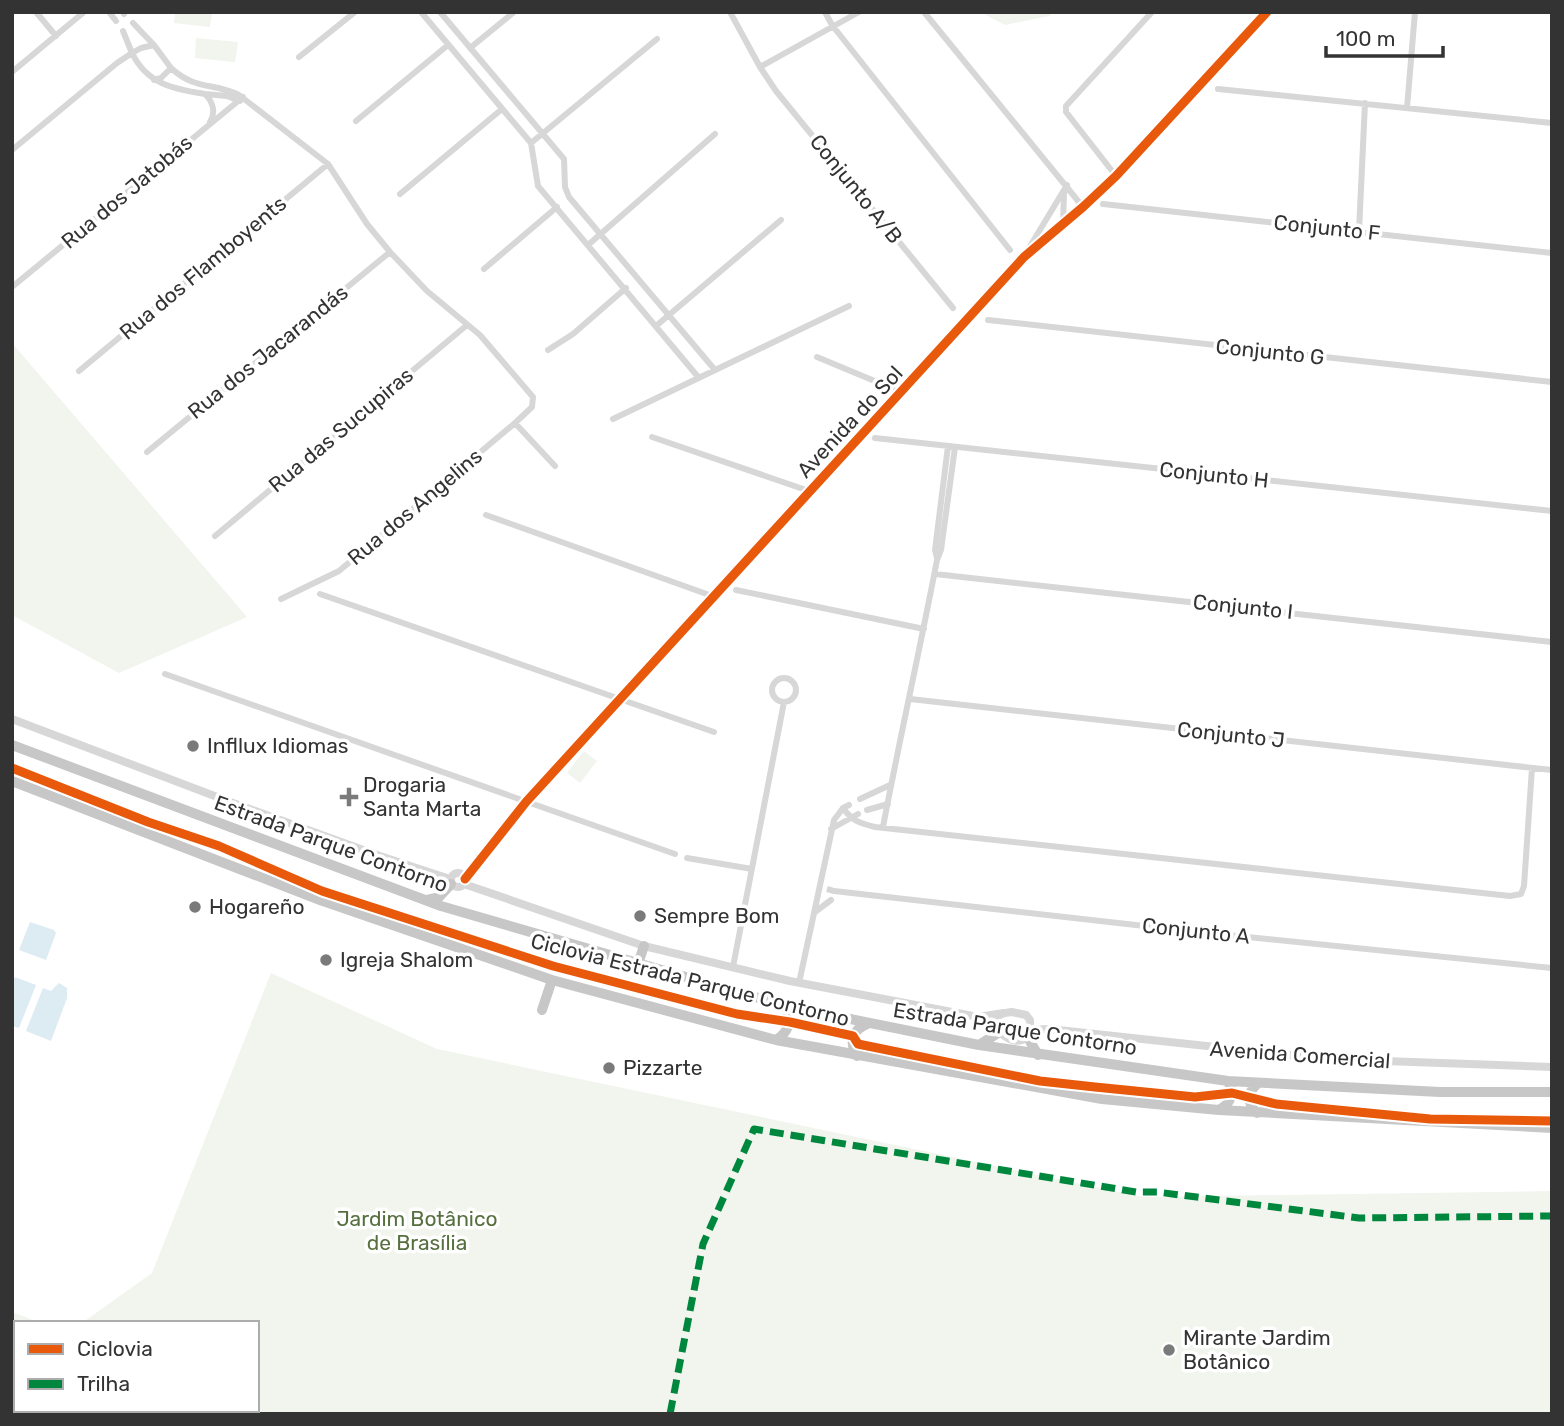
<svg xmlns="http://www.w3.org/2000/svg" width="1564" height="1426" font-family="Rubik,sans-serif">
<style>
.green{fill:#f1f5ed}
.water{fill:#ddebf3}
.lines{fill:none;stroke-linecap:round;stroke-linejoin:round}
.minor-tunnel{stroke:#d6d6d6;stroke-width:6;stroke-dasharray:6 3;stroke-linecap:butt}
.minor{stroke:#d7d7d7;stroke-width:6}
.tertiary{stroke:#d7d7d7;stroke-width:8}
.trunk{stroke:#c7c7c7;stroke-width:10}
.quiet{stroke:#00873e;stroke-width:7;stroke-dasharray:14 7;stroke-linecap:butt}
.cycleway-casing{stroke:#fff;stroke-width:13}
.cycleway{stroke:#e8590c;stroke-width:9}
.poi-dot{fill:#7a7a7a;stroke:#fff;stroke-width:2.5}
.labels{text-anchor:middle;stroke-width:7;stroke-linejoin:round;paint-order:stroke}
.street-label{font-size:21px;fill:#333;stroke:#fff}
.poi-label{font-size:21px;fill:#333;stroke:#fff;text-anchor:start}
.park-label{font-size:21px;fill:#56703f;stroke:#fff}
</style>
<rect width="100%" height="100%" fill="#fff"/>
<path class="green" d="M175,12H212L210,27L174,23Z
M980,12H1053L1049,16L1005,25Z
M196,38L238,42L235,62L195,58Z
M12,343L247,617L119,673L12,615Z
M584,751L597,761L580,783L567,773Z
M271,973L437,1049L1143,1197L1552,1191V1414H12V1312L41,1323H16V1410H257V1323H82L152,1273Z"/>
<path class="water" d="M30,922L54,930L56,933L46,960L19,950Z
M15,977L36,985L19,1028L12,1026V984Z
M59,983L67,988V998L51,1041L26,1031L43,988L51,991Z"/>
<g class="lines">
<path class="minor-tunnel" d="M827,889L834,891"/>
<path class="minor" d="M36,12L56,36
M109,12L116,21
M123,12L124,14
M421,12L531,143L538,186L699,378
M440,12L564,159L565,187L569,197L715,370
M730,12L760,67L776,91L953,308
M825,12L832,25L1010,250
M924,12L1083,207
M133,23L154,45
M470,48L514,12
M299,57L355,12
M760,67L859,12
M171,68C196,91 213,82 239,95L328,164L367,224L390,252L427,291L480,335L533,397L532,407L515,423L339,571L281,599
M12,72L84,12
M154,80L161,78L171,68L154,45L141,48L132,53C147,84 173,89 205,94C213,102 216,112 210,122
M1218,89L1552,123
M205,94L227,96L240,101
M1407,108L1415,12
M356,121L448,45
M531,143L657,39
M12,150L117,63L132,53L123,31
M1116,176L1066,112V106L1152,12
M400,194L502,109
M1103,204L1552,253
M1063,225L1064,193
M1359,231L1365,103
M588,245L715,134
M1026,253L1067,185
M484,269L557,207
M12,287L243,97
M988,320L1552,382
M656,326L781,220
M548,350L573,334L626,288
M817,357L901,392
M79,371L328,164
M613,419L849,306
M515,423L555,466
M652,437L809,491
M875,438L1552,511
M147,452L390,252
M486,515L715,597
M215,536L467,325
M937,558L935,550L948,446
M935,574L1552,642
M736,590L924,629
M320,594L714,732
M165,674L675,854
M772 690a12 12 0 1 1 24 0a12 12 0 1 1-24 0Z
M910,699L1552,770
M860,799L890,785
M843,808C852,821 860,823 875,827L1510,896L1521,894L1524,886L1532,768
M867,810L888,804
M883,827C900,737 920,649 937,560L941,550L955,447
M831,829L858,814
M687,858L752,869
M834,891L1189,931L1552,968
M815,912L831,900
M733,967L784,702
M799,983L834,820L843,808L849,805"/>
<path class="tertiary" d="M12,719L233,803L380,856L450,879
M451 880a7 7 0 1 1 14 0a7 7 0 1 1-14 0Z
M465,879L526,802L1024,257L1083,207L1116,176L1267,12
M464,884L644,946L790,981L978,1017L1004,1013
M1012,1012L1026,1015L1030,1020C1034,1069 964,1016 1012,1012Z
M1030,1030L1049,1029L1328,1059L1552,1067"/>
<path class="trunk" d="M12,745L441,906L786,1006L979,1045L1228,1081L1440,1092H1552
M12,781L320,900L552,980L776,1040L1102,1099L1219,1110L1552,1128
M426,900L439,897L451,884
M638,964L644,946
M542,1010L552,980
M1027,1036L1038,1055
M776,1040C789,1032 792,1021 786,1006
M979,1045L998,1033
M857,1056C849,1042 852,1030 867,1024
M1257,1084C1247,1093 1247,1103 1257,1113
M1219,1110C1232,1103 1234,1093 1228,1081"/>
<path class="quiet" d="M670,1414L703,1244L754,1129L1136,1192H1157L1359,1218L1552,1216"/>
<g class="cycleway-casing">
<path id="cycleway" d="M12,768L148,822L219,846L322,891L553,966L737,1014L790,1022L853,1036L858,1044L1040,1081L1095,1087L1195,1097L1232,1093L1276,1104L1430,1119L1552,1121
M465,879L526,802L1024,257L1083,207L1116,176L1267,12"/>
</g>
<use href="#cycleway" class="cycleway"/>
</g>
<g class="poi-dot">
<circle cx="193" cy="746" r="7"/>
<path d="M345.5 786.5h7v7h7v7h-7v7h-7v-7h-7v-7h7z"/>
<circle cx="195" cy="907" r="7"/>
<circle cx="640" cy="916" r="7"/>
<circle cx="326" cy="960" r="7"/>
<circle cx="609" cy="1068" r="7"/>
<circle cx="1169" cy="1350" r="7"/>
</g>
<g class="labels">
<g class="street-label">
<text transform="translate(856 189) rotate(51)" y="7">Conjunto A/B</text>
<text transform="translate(127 192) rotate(-40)" y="7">Rua dos Jatobás</text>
<text transform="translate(1327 228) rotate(6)" y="7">Conjunto F</text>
<text transform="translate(203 268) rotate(-40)" y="7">Rua dos Flamboyents</text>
<text transform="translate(268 352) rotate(-39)" y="7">Rua dos Jacarandás</text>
<text transform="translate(1270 352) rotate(6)" y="7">Conjunto G</text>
<text transform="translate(850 422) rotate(-47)" y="7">Avenida do Sol</text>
<text transform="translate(341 430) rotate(-40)" y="7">Rua das Sucupiras</text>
<text transform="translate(1214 475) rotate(6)" y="7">Conjunto H</text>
<text transform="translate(415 507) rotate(-40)" y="7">Rua dos Angelins</text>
<text transform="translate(1243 607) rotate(6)" y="7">Conjunto I</text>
<text transform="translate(1231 735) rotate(6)" y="7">Conjunto J</text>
<text transform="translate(331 844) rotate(20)" y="7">Estrada Parque Contorno</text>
<text transform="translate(1196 931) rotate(6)" y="7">Conjunto A</text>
<text transform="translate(690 980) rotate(14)" y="7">Ciclovia Estrada Parque Contorno</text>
<text transform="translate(1015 1029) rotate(9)" y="7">Estrada Parque Contorno</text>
<text transform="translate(1300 1055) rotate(4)" y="7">Avenida Comercial</text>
</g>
<g class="poi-label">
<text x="207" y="753">Infllux Idiomas</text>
<text x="363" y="792">Drogaria<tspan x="363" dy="24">Santa Marta</tspan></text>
<text x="209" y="914">Hogareño</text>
<text x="654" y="923">Sempre Bom</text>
<text x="340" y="967">Igreja Shalom</text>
<text x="623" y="1075">Pizzarte</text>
<text x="1183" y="1345">Mirante Jardim<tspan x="1183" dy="24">Botânico</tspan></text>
</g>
<g class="park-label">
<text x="417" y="1226">Jardim Botânico<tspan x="417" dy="24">de Brasília</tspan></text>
</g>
</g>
<rect width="1564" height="1426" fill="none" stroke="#333333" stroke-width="28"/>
<rect x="14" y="1321" width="245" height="91" fill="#ffffff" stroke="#adadad" stroke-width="2"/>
<rect x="28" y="1344" width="35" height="10" fill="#e8590c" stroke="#adadad" stroke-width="2"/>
<text x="77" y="1356" font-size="21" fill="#333333">Ciclovia</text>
<rect x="28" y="1379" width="35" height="10" fill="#00873e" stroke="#adadad" stroke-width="2"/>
<text x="77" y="1391" font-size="21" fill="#333333">Trilha</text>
<path d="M1326 46v10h117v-10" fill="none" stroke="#333333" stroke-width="3.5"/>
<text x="1336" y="46" font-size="21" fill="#333333" stroke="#ffffff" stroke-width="5" paint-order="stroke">100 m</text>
</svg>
